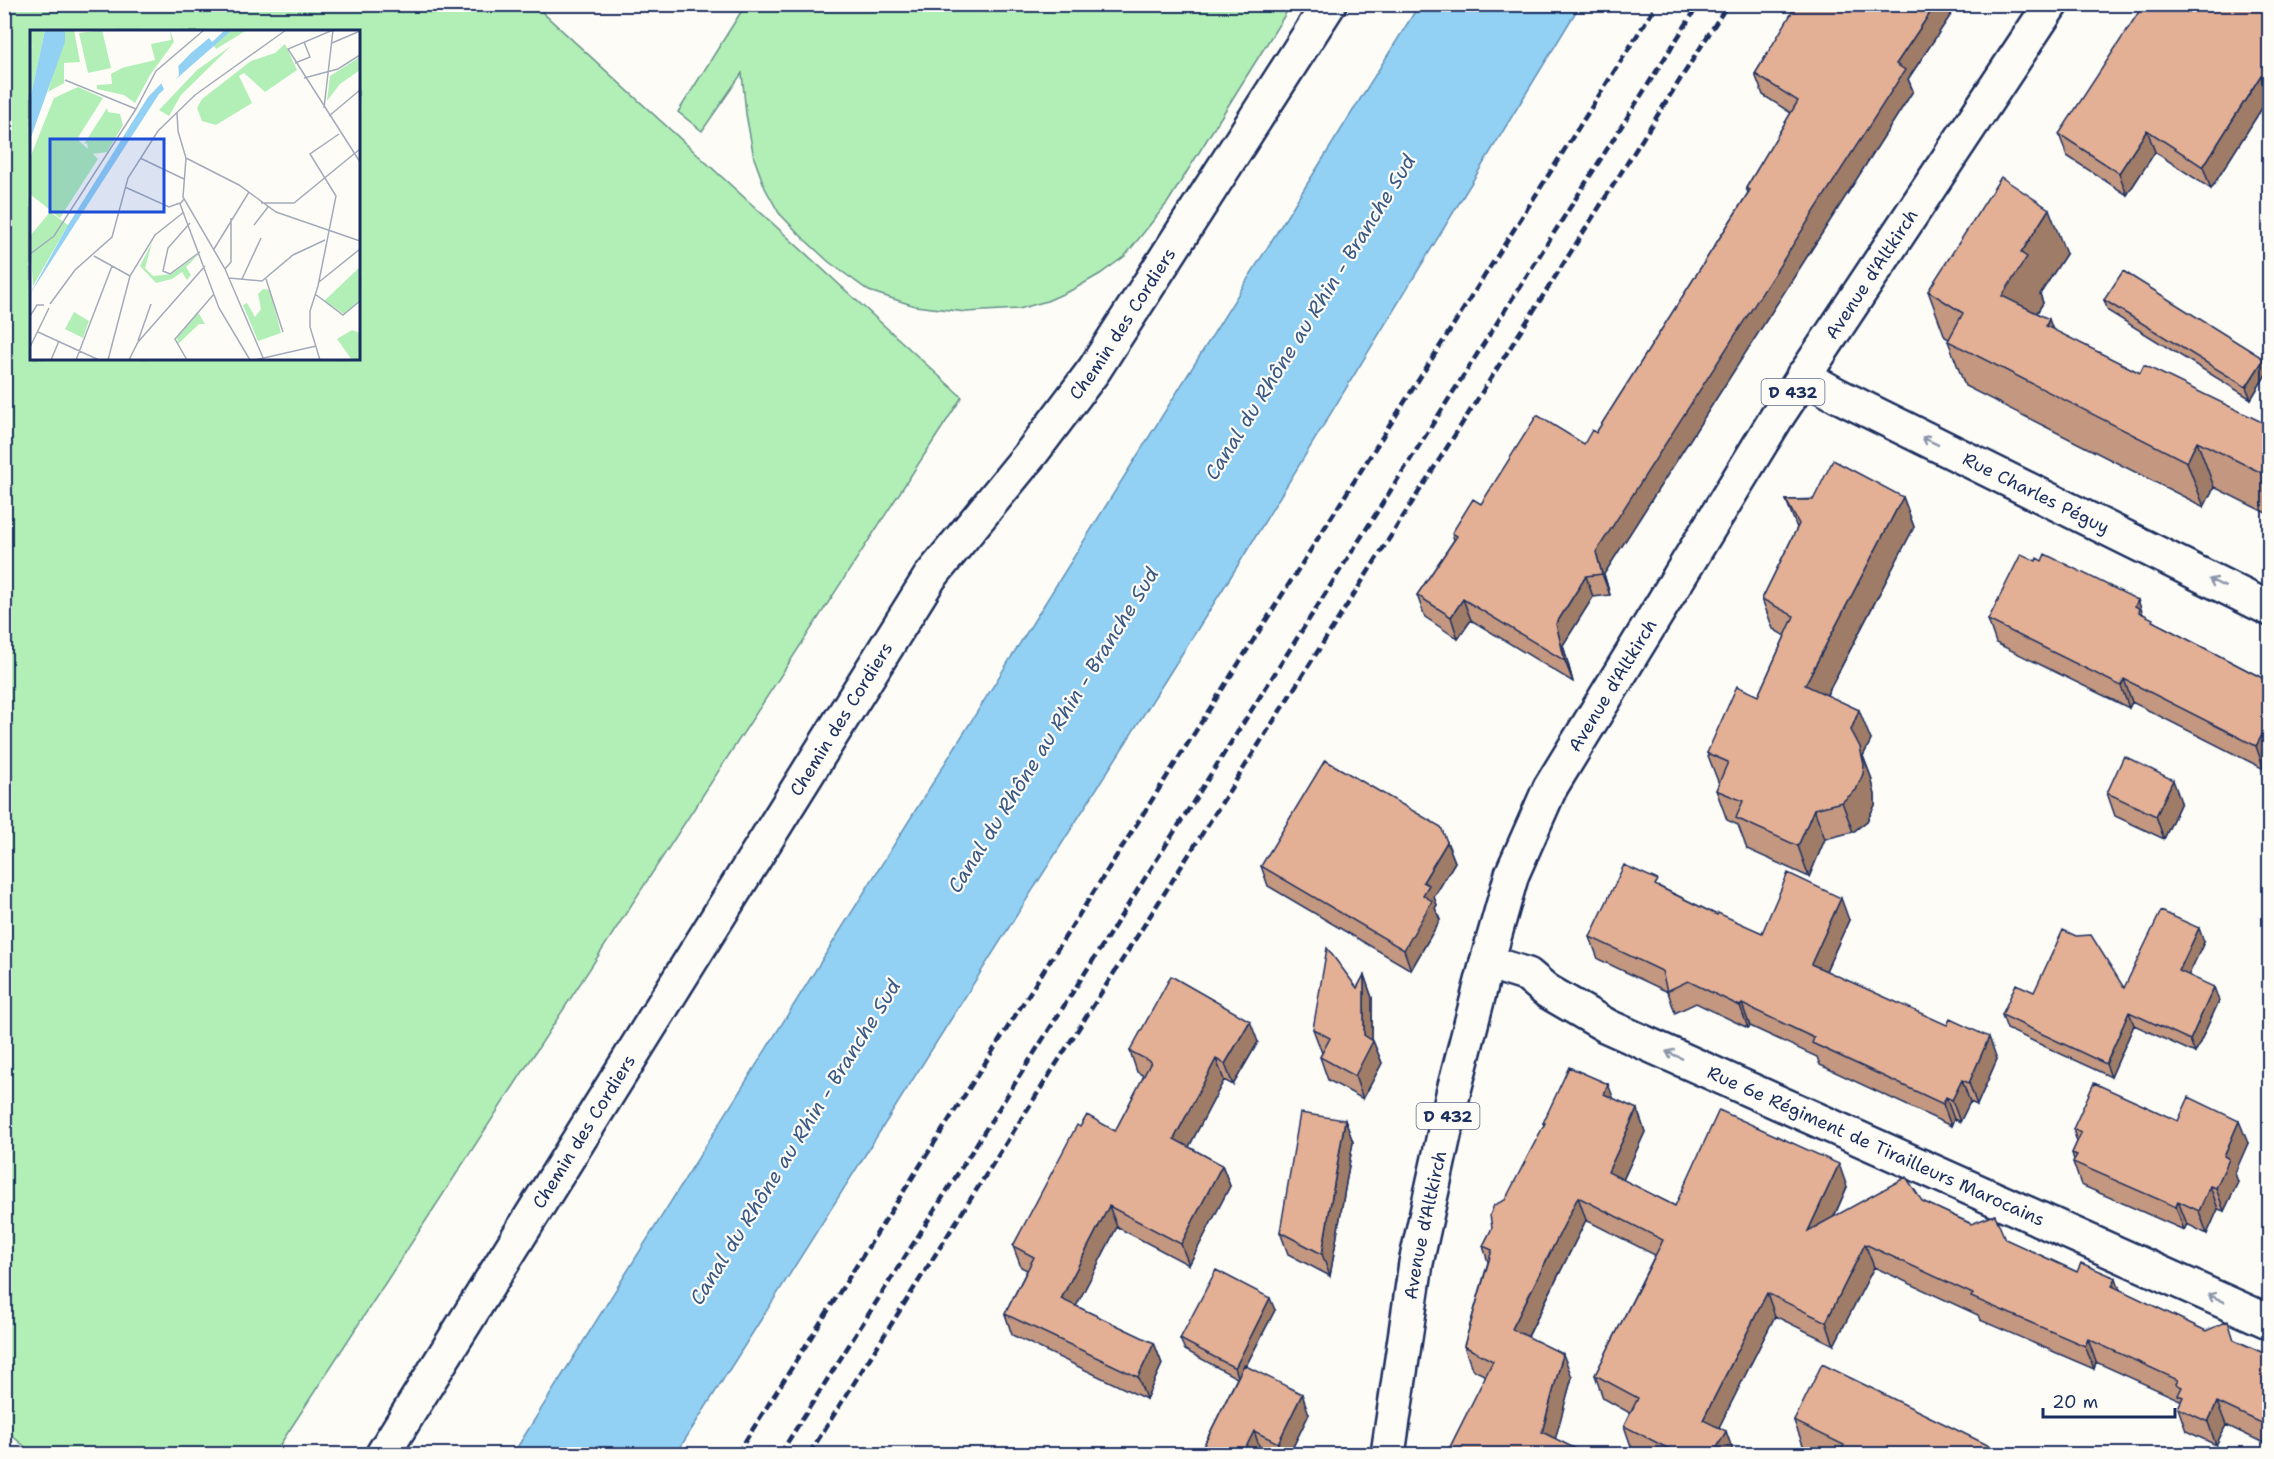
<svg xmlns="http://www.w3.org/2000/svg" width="2274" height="1459" font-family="'Shantell Sans',sans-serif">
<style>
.green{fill:#b1efb6;stroke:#668f8a;stroke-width:1.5;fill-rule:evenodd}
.water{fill:#92d1f3;stroke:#6290b7;stroke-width:1.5}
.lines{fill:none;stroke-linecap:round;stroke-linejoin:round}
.street-casing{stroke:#1b2f5e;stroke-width:38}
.secondary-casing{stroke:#1b2f5e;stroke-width:38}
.primary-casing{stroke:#1b2f5e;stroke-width:38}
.street{stroke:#fdfcf7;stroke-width:33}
.secondary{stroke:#fdfcf7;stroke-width:33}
.primary{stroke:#fdfcf7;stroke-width:33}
.rail{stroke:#1b2f5e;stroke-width:4.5;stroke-dasharray:9 4.5;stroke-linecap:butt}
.wall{fill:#c39780;stroke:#1b2f5e;stroke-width:1.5}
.shaded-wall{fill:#9f7b68;stroke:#1b2f5e;stroke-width:1.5}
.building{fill:#e3b095;stroke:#1b2f5e;stroke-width:1.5}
.oneway{stroke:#8c96aa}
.labels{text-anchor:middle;stroke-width:4.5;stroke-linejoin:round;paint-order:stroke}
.shield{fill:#fdfcf7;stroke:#5f6c8c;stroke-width:1.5}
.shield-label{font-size:16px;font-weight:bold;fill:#1b2f5e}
.street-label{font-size:18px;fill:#1b2f5e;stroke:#fdfcf7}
.water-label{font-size:20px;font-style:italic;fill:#395883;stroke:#fdfcf7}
.inset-road{fill:none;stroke:#a3aaba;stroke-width:1.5}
.view{fill:#1d4ed8;fill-opacity:0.15;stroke:#1d4ed8;stroke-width:3}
.inset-edge{fill:none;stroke:#1b2f5e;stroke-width:3}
</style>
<rect width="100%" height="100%" fill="#fdfcf7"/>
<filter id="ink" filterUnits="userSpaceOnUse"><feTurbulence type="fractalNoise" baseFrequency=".0167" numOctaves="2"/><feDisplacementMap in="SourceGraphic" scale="12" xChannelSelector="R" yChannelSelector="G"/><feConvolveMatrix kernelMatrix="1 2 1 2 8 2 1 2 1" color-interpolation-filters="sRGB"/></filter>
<g filter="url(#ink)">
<path class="green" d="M746,4H1291V5L1168,202L1125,256L1100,274L1074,289L1047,301L1019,309L966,312L915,306L869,291L829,262L804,239L779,213L765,188L754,158L746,114L742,73L702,131L678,112Z
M4,5H546L542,12L962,397L274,1454H34L5,1430ZM32,32H358V358H32Z"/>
<path class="water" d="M1419,5H1580L1240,562L676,1454H513Z"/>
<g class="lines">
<g class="street-casing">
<g id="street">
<path id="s1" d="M1803,376L1837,395L2270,609"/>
<path id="s2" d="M1487,962L1528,975L1547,991L1607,1026L2270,1322"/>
</g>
</g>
<g class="secondary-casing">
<g id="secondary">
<path id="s3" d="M383,1454L930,577L1033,451L1094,370L1329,4"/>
</g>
</g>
<g class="primary-casing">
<g id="primary">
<path id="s4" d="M1388,1454L1416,1263L1453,1094L1487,962L1512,874L1550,788L1775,420L2051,4"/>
</g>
</g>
<use href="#street" class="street"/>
<use href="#secondary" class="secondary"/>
<use href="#primary" class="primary"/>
<path class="rail" d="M737,1454L1657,4
M780,1454L1699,4
M809,1454L1728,4"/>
</g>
<path class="wall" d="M1795,4H1958L1908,79L1913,91L1604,574L1610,595L1593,597L1563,645L1573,682L1471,620L1458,639L1425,617L1417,595L1454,540L1452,533L1481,504L1584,444L1596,433L1748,193L1746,188L1791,113L1763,95L1755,74L1796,7Z
M2270,4V98L2269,97L2211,189L2155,152L2127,195L2067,156L2059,134Z
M2066,254L2040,294L2043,303L2037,313L2053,330L2140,373L2270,426V515L2214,487L2204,507L1965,386L1948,341L1949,339L1945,337L1928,291Z
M2104,300L2268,371L2251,399L2108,311Z
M1903,497L1914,527L1827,695L1871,740L1863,756L1871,777L1875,795V805L1867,821L1853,832L1825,839L1809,877L1747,849L1738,825L1727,820L1716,790L1719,784L1707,753L1758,696L1785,636L1773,629L1762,599L1797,528L1786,500Z
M2036,561H2042L2138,600L2142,613L2154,622L2270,682V759L2264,769L2132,702L2129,708L1996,643L1988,620Z
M2107,793L2181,802L2164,839L2115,816Z
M1447,842L1455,862L1434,897L1437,905L1435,908L1440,920L1411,970L1268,886L1261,866Z
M1660,887L1717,915L1762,933L1849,920L1826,971L1997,1059L1977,1105L1970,1102L1960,1122L1954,1119L1951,1126L1820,1065L1817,1057L1750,1026L1748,1028L1696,1003L1675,1013L1668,992L1598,959L1590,937Z
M2204,942L2188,976L2219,1001L2195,1053L2134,1025L2111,1077L2007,1029L2002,1015L2034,992L2124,988Z
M1364,975L1372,998V1040L1373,1041L1382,1063L1363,1099L1328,1080L1320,1057L1322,1053L1313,1029L1357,988Z
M1258,1042L1233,1085L1224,1080L1189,1147L1222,1165L1230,1186L1189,1265L1117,1227L1076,1306L1154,1343L1162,1364L1146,1399L1012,1335L1005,1314L1027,1270L1021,1267L1013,1246L1080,1127L1115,1131L1144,1076L1137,1072L1130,1051Z
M1614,1099L1637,1109L1645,1132L1623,1180L1675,1206L1847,1187L1834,1217L1922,1201L2077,1272L2120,1290L2206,1331L2235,1340L2270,1356V1446L2226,1425L2216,1445L2186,1431L2178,1408L2181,1402L2180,1400L2096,1362L2094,1369L1980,1320L1978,1315L1874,1267L1834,1345L1775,1316L1719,1427L1734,1454V1455H1644L1632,1449L1624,1426L1630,1413L1603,1398L1595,1375L1655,1255L1586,1220L1528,1337L1572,1377L1555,1438L1446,1455L1486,1376L1472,1369L1464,1346L1488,1262L1483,1246L1544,1125L1543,1123Z
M1345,1120L1353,1142L1330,1276L1288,1254L1280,1232Z
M2178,1121L2248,1143L2234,1173L2238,1182L2224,1211L2218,1209L2207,1234L2187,1224L2184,1230L2081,1185L2073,1162L2074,1160L2072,1153L2077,1142L2073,1129Z
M1275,1310L1246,1366L1309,1414L1289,1455H1268L1261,1451L1259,1455H1199L1237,1378L1185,1350L1180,1339Z
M1794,1421L2008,1455H1809L1806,1453Z"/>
<path class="shaded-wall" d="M1936,4H1958L1908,79L1913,91L1604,574L1610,595L1602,574L1596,552L1896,64Z
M2270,65V96L2262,76Z
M2261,75L2269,97L2211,189L2203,167Z
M2147,130L2155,152L2127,195L2119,173Z
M2049,209L2066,254L2040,294L2043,303L2018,342L2002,296L2021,253Z
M2049,319L2066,365L2046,326Z
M2264,359L2268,371L2251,399L2246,387Z
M2197,441L2214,487L2204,507L2187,462Z
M1903,497L1914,527L1816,715L1805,685Z
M1586,576L1593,597L1563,645L1573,682L1565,661L1556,624Z
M1463,599L1471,620L1458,639L1451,617Z
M2138,600L2146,623L2135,606Z
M2124,679L2132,702L2129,708L2121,686Z
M1859,710L1871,740L1863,756L1871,777L1875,795V805L1867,821L1853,832L1842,802L1851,730Z
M2270,720V759L2264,769L2256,746Z
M2173,780L2181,802L2164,839L2156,816Z
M1814,809L1825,839L1809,877L1798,846Z
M1447,842L1455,862L1434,897L1437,905L1435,908L1440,920L1411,970L1404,950L1423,882Z
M1841,898L1849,920L1819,986L1811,964Z
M2199,928L2204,942L2184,985L2179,971Z
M1364,975L1372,998V1043L1373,1041L1382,1063L1363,1099L1355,1076L1364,1035Z
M2214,987L2219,1001L2195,1053L2190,1040Z
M1742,1004L1750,1026L1748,1028L1740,1006Z
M2129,1012L2134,1025L2111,1077L2106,1064Z
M1250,1021L1258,1042L1233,1085L1225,1064Z
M1989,1037L1997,1059L1977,1105L1969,1083Z
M1216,1059L1224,1080L1182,1160L1174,1139Z
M1962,1080L1970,1102L1960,1122L1952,1100Z
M1608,1084L1617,1107L1604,1094Z
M1946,1097L1954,1119L1951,1126L1943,1104Z
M1637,1109L1645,1132L1616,1195L1608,1172Z
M1345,1120L1353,1142L1330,1276L1322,1254Z
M2239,1121L2248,1143L2235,1173L2238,1182L2224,1211L2216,1188L2224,1156Z
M1839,1164L1847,1187L1817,1254L1808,1231Z
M1222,1165L1230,1186L1189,1265L1181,1244Z
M2210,1186L2218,1209L2207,1234L2199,1211Z
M1578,1197L1586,1220L1520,1352L1512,1329Z
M2178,1201L2187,1224L2184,1230L2176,1207Z
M1109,1206L1117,1227L1069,1320L1061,1299Z
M1865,1244L1874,1267L1834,1345L1826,1322Z
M2116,1278L2124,1301L2112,1286Z
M1767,1293L1775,1316L1711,1443L1703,1420Z
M1270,1298L1275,1310L1239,1379L1235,1368Z
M2088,1339L2096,1362L2094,1369L2085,1346Z
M1154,1343L1162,1364L1146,1399L1138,1377Z
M1563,1354L1572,1377L1551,1455L1542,1432Z
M1302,1394L1309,1414L1289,1455H1282L1278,1443Z
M2217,1402L2226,1425L2216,1445L2208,1422Z
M1254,1431L1261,1451L1259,1455H1242Z
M1726,1431L1734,1454V1455H1713Z"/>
<path class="building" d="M1797,4H1936L1896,64L1905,70L1596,552L1602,574L1586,576L1556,624L1565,661L1463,599L1451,617L1417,595L1457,536L1452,533L1473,499L1481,504L1537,415L1584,444L1592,430L1596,433L1750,190L1746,188L1798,101L1755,74Z
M2144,4H2270V65L2262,76L2261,75L2203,167L2147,130L2119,173L2059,134Z
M2001,177L2049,209L2021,253L2027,257L2002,296L2049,319L2046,326L2140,373L2144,365L2270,426V477L2197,441L2187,462L1948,341L1963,313L1928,291Z
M2123,271L2264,359L2246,387L2104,300Z
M1833,460L1903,497L1805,685L1859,710L1851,730L1860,747L1864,765L1863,774L1856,790L1842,802L1814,809L1798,846L1736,818L1743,801L1716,790L1728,762L1707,753L1737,686L1758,696L1794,616L1762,599L1799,524L1786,500H1813Z
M2270,486V495L2266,493Z
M2021,554L2036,561L2037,558L2042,561L2045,554L2138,600L2135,606L2140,609L2139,612L2153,619L2152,621L2270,682V720L2256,746L2124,679L2121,686L1988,620Z
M2124,756L2173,780L2156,816L2107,793Z
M1325,760L1441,827L1447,842L1423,882L1429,885L1423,895L1432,901L1404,950L1261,866Z
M1624,865L1658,880L1655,885L1717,915L1718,913L1762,933L1788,873L1841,898L1811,964L1947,1025L1950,1019L1989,1037L1969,1083L1962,1080L1952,1100L1946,1097L1943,1104L1812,1043L1814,1038L1742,1004L1740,1006L1688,981L1667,991L1662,971L1590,937Z
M2161,911L2199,928L2179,971L2214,987L2190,1040L2129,1012L2106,1064L2002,1015L2016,984L2034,992L2063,930L2076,936L2091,935L2124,988Z
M1327,948L1357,988L1364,975V1035L1373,1041L1355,1076L1320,1057L1330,1038L1313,1029Z
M1171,976L1250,1021L1225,1064L1216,1059L1174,1139L1222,1165L1181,1244L1109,1206L1061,1299L1154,1343L1138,1377L1005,1314L1034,1257L1013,1246L1077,1125L1080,1127L1087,1115L1115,1131L1151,1062L1130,1051Z
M1569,1067L1608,1084L1604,1094L1637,1109L1608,1172L1675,1206L1719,1110L1839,1164L1808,1231L1906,1177L1922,1201L1971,1224L1995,1215L2005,1239L2077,1272L2081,1263L2116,1278L2112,1286L2206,1331L2228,1321L2234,1340L2270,1356V1427L2217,1402L2208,1422L2178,1408L2183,1397L2178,1395L2182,1387L2176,1384L2178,1380L2088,1339L2085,1346L1971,1297L1973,1294L1865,1244L1826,1322L1767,1293L1703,1420L1726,1431L1713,1455H1681L1624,1426L1638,1398L1595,1375L1663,1240L1578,1197L1512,1329L1563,1354L1542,1432L1588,1455H1446L1493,1361L1464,1346L1492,1250L1483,1246L1492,1228L1490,1215L1494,1205L1505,1200L1545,1123H1543Z
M2094,1083L2178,1121L2189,1097L2239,1121L2224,1156L2229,1159L2216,1188L2210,1186L2199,1211L2178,1201L2176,1207L2073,1162L2077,1155L2072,1153L2081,1133L2073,1129Z
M1300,1113L1345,1120L1322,1254L1280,1232Z
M1216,1270L1270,1298L1235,1368L1180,1339Z
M1822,1364L2008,1455H1842L1840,1453L1844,1445L1794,1421Z
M1244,1365L1302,1394L1278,1443L1254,1431L1242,1455H1199Z"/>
<defs><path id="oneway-shaft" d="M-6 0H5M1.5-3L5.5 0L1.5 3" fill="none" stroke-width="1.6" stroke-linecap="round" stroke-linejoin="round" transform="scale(1.5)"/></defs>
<g class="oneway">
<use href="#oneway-shaft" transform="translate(1930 441) rotate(-154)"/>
<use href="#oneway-shaft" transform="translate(2217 583) rotate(-154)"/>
<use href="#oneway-shaft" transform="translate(1674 1055) rotate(-156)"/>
<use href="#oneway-shaft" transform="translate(2216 1298) rotate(-155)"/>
</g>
</g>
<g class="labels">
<g class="shield">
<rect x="1761.5" y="379" width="63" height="26" rx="4.5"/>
<rect x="1416.5" y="1103" width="63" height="26" rx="4.5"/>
</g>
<g class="shield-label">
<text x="1793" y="398">D 432</text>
<text x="1448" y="1122">D 432</text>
</g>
<g class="street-label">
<text dy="6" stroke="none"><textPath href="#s4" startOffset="1294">Avenue d'Altkirch</textPath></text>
<text dy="6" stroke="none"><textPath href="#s3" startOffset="1352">Chemin des Cordiers</textPath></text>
<text dy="6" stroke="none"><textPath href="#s1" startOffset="261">Rue Charles Péguy</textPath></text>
<text dy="6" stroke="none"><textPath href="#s4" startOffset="808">Avenue d'Altkirch</textPath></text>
<text dy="6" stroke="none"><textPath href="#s3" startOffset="866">Chemin des Cordiers</textPath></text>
<text dy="6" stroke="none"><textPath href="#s3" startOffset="380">Chemin des Cordiers</textPath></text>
<text dy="6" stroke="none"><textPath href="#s2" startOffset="432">Rue 6e Régiment de Tirailleurs Marocains</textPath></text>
<text dy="6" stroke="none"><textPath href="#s4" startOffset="232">Avenue d'Altkirch</textPath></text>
</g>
<g class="water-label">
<text transform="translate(1310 317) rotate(-58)" y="7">Canal du Rhône au Rhin - Branche Sud</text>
<text transform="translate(1053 730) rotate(-58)" y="7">Canal du Rhône au Rhin - Branche Sud</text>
<text transform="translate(795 1142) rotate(-58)" y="7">Canal du Rhône au Rhin - Branche Sud</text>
</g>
</g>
<g transform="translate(30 30)">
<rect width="330" height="330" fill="#fdfcf7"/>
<path d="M0,0H15L0,70V17L4,16H0ZM35,0H44L50,32L34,33V53L18,62ZM72,0L81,38L58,43L49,3ZM140,0L144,12L120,45L105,73L94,65L67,59V55L82,54L81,44L92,38L125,30L121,14L141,10ZM202,0H217L186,19L183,14ZM255,14L267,40L235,62L214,43L209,46L222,73L186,95L172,91L167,78L172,69L221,31L245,23ZM201,16L151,65L139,86L129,80L167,40ZM330,27V40L310,54L297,71L300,46ZM48,57L73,68L47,109L58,119L57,113L54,114L77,78L78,82L90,84L93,95L77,122L63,124L68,129L30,188L0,164V128L24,68ZM20,182L38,195L3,256L0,206ZM122,213L115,238L123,246L141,244L169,224L156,237L161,245L157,250L152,242L142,249L126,253L110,236ZM330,237V270L314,284L294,271ZM233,259L240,260L251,303L228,311L213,275L217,273L225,287L231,279L228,264ZM44,282L59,291L53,308L35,299ZM168,282L175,294H169L148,314L147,307ZM322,300L330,303V330H322L307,309Z" fill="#b1efb6"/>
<path d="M15,0H35V12L0,110V70ZM195,0H202L129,64L0,264L38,195L118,67L161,23L179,8L182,12Z" fill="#92d1f3"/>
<path d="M148,32L149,45L107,102L134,59L131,53Z" fill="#fdfcf7"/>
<path class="inset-road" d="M303,0L258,19L330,132M302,13L330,1M265,33L280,27L274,12M274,48L308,39L330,25M35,50L106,79M294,78L303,0M147,82L148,101L156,128L153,167L195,239L234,330M299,86L330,60M110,128L154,149M156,128L209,155L246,182L330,211M95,157L139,177L150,173M154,169L150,174L189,278L220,330M231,173H264L330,119M160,193L138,218L133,241L140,244L170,222M224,195L238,177M184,219L219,162M0,224L24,206L106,79L126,41L174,0M64,226L100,246M195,239L201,232V188M199,248L232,251L263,225L295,210M212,249L231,208M236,249L253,302M289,252L330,219M285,264L313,285L330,271M20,274L45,240L82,207L98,148L128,101L165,65L256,0M0,286L7,275H14M8,302L69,330M108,311L121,274M0,317L19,278M21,330L29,311M46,330L82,236M78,330L100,246L125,205L154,182M99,330L108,312L175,236M157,330L145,309L184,264M225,330L286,316M290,330L280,297V281L288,256L306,166L280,124L309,104"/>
<path class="view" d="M20,109H134V182H20Z"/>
<rect width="330" height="330" class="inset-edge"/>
</g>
<rect width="2274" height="1459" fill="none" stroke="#fdfcf7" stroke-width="24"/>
<rect x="12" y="12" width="2250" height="1435" fill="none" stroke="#1b2f5e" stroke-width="2" filter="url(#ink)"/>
<path d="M2043 1408v9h132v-9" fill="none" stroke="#1b2f5e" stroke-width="3"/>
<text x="2052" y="1408" font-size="18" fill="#1b2f5e" stroke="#fdfcf7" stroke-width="4.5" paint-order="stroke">20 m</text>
</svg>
